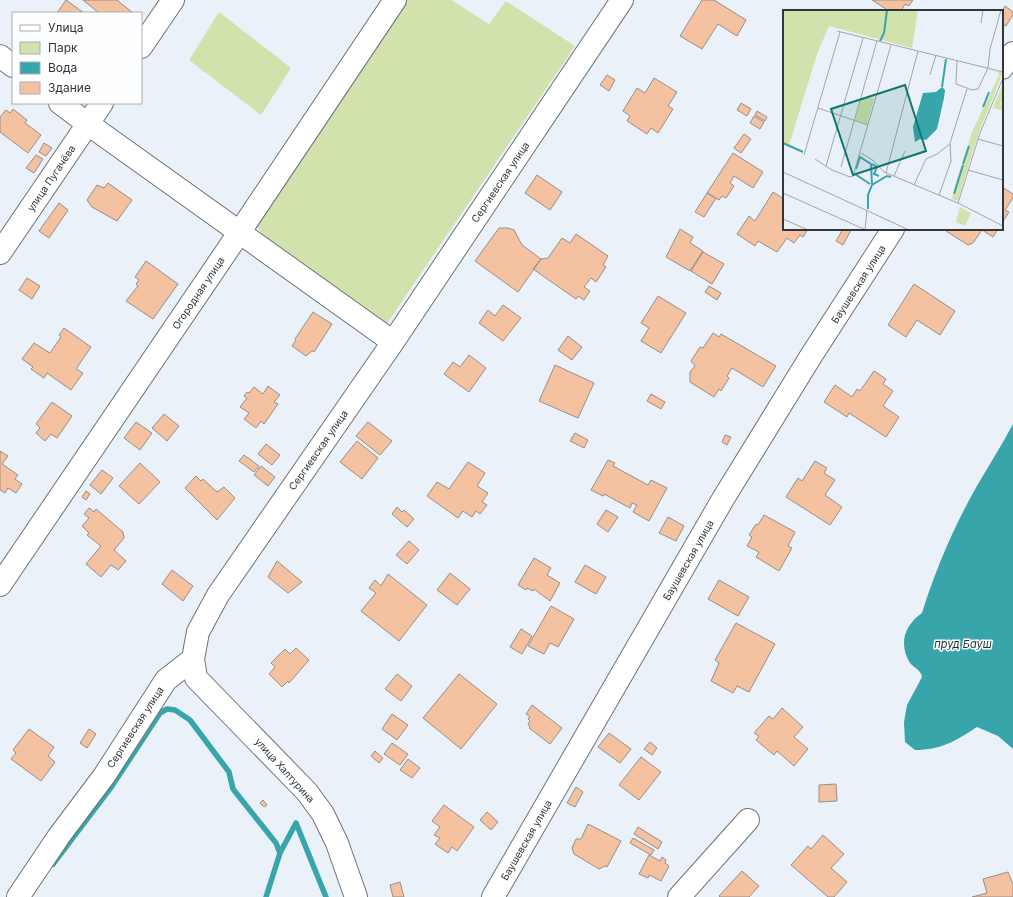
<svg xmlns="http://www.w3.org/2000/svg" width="1013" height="897" font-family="Inter,sans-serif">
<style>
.green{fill:#d1e2ad}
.water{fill:#38a5ab}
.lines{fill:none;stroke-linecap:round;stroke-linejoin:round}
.stream{stroke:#38a5ab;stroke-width:5.5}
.building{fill:#f4c2a1;stroke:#958e89}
.minor-casing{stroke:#6e7279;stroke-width:24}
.minor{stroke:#fff;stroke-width:22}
.labels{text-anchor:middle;stroke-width:3;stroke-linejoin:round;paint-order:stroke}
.street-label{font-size:10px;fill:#333538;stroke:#fcfeff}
.water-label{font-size:11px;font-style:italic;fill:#193132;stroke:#fcfeff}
.inset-river{fill:none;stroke:#38a5ab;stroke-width:2}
.inset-road{fill:none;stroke:#a1a6ab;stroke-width:1}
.view{fill:#0f766e;fill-opacity:0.15;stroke:#0f766e;stroke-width:2}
.inset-edge{fill:none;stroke:#333538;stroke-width:2}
</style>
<rect width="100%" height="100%" fill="#ebf1f8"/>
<path class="green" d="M405,0H451L489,24L506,1L575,46L386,325L273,247L256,226Z
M219,12L291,68L261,115L189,60Z"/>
<path class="water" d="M1013,424V749L998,736L977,727C956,741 940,750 915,750L905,742L904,722L907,705L922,677C921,670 914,668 910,663C898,643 905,625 922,613C937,565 958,517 984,474C994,457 1004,441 1013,424Z"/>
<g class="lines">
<path class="stream" d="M280,853L296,823L326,897
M53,864L112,786L160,713L167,709L175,710L190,720L229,772L233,789L276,843L280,853L266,897"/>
</g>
<path class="building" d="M66,0L84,13H57Z
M83,0H117L133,13H99Z
M702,0H714L746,20L737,36L718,24L702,49L680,36Z
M872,0H913L909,6L905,4L901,11H889Z
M1005,6L1013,12V15L1006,26L1002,24V11Z
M607,75L615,80L609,91L600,85Z
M654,78L677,92L668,106L673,109L658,133L651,128L647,134L627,121L630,116L623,111L637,88L645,93Z
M741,103L751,109L747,116L737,110Z
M13,109L27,120L25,123L41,135L28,153L0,132V117L6,110L10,113Z
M757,111L767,117L765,121L755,115Z
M754,116L764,122L760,129L750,123Z
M744,134L751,139L741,153L734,148Z
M44,143L52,148L46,156L39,152Z
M733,153L763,172L753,188L734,176L730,183L734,186L726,198L722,196L719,200L707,193Z
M36,155L43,159L34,173L26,168Z
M537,175L562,192L550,210L525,193Z
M108,183L132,200L117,221L92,207L87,200L97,185L104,188Z
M1002,187L1013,194V198L1005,210L1009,212L1002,223Z
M773,192L784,199V229H808L803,237L800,235L794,243L787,238L777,252L758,241L755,246L737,234L749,216L755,221Z
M707,193L716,198L704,217L695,212Z
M59,203L68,210L49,238L39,231Z
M499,228H508L514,230L522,245L541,259L518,292L475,261Z
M680,229L693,237L690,243L703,251L690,271L666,257Z
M843,229L851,230L843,245L836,241Z
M947,229H998L993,237L982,230L973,243L968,245L946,231Z
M576,234L608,256L603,265L606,267L596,282L591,278L584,287L590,291L584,300L578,296L576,299L533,269L541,259L548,258L562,238L570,243Z
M703,252L724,264L712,284L691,271Z
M146,261L178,284L153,319L126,301L138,286L136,284L139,280L135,277Z
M27,278L40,286L32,299L19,290Z
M914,284L955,311L940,335L917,320L906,337L888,325Z
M709,286L721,293L717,300L705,292Z
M658,296L686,313L661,353L641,341L649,328L641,323Z
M503,305L521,318L503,341L479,323L488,310L495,316Z
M313,312L332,324L314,352L312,351L306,356L292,346L296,340L295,339Z
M64,328L91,347L76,369L83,373L71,390L47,373L44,378L31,369L33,367L22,359L34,343L50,353L61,337L59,335Z
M713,333L719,337L721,334L776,366L763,387L732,368L727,376L729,378L721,391L719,389L714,397L690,382V372L695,366L691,361L700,347L703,348Z
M568,336L582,347L572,360L558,350Z
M469,355L486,368L469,392L444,374L453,362L460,367Z
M555,365L594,383L578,418L539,401Z
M874,371L886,379L883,384L893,391L883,406L899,417L886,437L849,413L847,417L824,402L835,385L852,397L857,389L860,391Z
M268,386L280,395L274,402L278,404L264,424L261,421L256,428L244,419L249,413L240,407L247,398L244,396L247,392L249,393L254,387L263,394Z
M651,394L665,402L661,409L647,401Z
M52,402L72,416L57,438L51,434L45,441L36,433L40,428L36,424Z
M164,414L179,426L167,441L152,428Z
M136,422L152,433L140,450L124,438Z
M368,422L392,441L380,455L356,436Z
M575,433L588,440L584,448L570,441Z
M725,435L731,437L727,445L722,442Z
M357,441L378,458L362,479L340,462Z
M266,444L280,455L272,465L258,454Z
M0,451L8,456L2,464L18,475L15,479L22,484L16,493L8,488L5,493L0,490Z
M244,455L259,466L254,472L239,461Z
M608,460L615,463L613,466L648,485L651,480L667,488L649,521L633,512L637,505L632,503L630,508L604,494L603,496L591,490Z
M815,461L827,468L824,473L835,480L825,495L842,507L830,525L786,497L798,478L802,481Z
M468,462L485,473L477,486L488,493L482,502L487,505L480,514L476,511L472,517L463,511L458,518L427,496L437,482L449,489Z
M140,463L160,482L139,504L119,486Z
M261,466L275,477L268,486L254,475Z
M102,470L113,478L101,494L90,485Z
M196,476L201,481L203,479L217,492L224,487L235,498L217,520L185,488Z
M86,491L90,494L86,500L82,497Z
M397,507L402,512L404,510L414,519L407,527L392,514Z
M89,508L94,512L96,509L123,532L124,538L114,550L126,561L118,570L111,565L101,577L86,564L101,546L87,535L89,533L82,526L89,518L84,514Z
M606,510L618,517L608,532L597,524Z
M764,515L795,532L788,546L792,548L779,571L756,557L759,552L747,546L752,537L749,535L756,524L758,525Z
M668,517L684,526L676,541L659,533Z
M409,541L419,550L407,564L396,555Z
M534,558L551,568L547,575L560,583L550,601L534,589L533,591L527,588L526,590L518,585Z
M277,561L302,582L288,593L268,577Z
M585,565L606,577L596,594L575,582Z
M172,570L193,586L183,601L162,584Z
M450,573L470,589L457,605L437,590Z
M388,574L427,605L399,641L361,611L376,593L369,588L375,580L381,586Z
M719,580L749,597L738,616L708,599Z
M551,606L574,619L558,647L550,643L544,654L528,646Z
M736,623L775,644L749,692L737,686L733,693L711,681L719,663L715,660Z
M521,629L532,636L522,654L510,647Z
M296,648L309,660L289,683L288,681L282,687L269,674L275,667L271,663L285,649L290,654Z
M397,674L412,686L401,701L385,689Z
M459,674L497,704L461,749L423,718Z
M532,705L562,728L550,744L529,728L530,727L528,724L530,721L528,719L530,717L526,714Z
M782,708L803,727L794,737L808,749L794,766L777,751L774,755L756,740L759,736L754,733L769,716L773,719Z
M392,714L408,725L397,740L382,729Z
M29,729L54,747L48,756L55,762L41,781L11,759L16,753L13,750Z
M89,729L96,734L87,748L80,743Z
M609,733L631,749L620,763L598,747Z
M650,742L657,748L652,755L644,749Z
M392,743L408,754L400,765L384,754Z
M375,751L383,758L379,763L371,756Z
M641,757L661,772L639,800L619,785Z
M408,759L420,768L412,778L400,770Z
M836,784L837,801L819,802V785Z
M576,787L583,792L575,807L567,803Z
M263,800L267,805L264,807L260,803Z
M444,805L474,827L457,851L452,847L448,853L435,844L440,838L434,835L440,827L432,821Z
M487,812L498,822L491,830L480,820Z
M588,824L621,841L607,867L605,866L599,869L574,854L572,848L576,839H581Z
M638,827L662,842L658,849L634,834Z
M823,835L844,854L831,868L847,882L834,897H828L791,865L808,846L811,849Z
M633,838L654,850L651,855L630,843Z
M649,855L660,861L662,857L666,860L665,863L669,866L661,881L649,875L648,878L639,874Z
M742,871L759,886L749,897H720L719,896Z
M1008,872L1013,884V897H972L987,893L983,879Z
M400,882L404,897H393L390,885Z"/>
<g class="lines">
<g class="minor-casing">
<path id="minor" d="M141,47L173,0
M0,56L13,66
M1002,68L1013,53
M60,103L88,124L393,342
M0,253L102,103
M0,585L239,233L395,0
M193,659L196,678L307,792L323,814L337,843L356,897
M18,897L59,836L104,776L166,680L193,659L198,632L218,595L393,342L622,0
M493,897L723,499L811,356L893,229
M679,897L748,820"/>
</g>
<use href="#minor" class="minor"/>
</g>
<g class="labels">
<g class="street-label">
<text transform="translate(51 178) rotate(-56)" y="4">улица Пугачёва</text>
<text transform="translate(500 182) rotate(-56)" y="4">Сергиевская улица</text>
<text transform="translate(858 284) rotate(-57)" y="4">Баушевская улица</text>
<text transform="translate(198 293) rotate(-56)" y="4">Огородная улица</text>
<text transform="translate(318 450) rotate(-55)" y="4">Сергиевская улица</text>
<text transform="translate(688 560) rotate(-60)" y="4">Баушевская улица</text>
<text transform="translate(135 727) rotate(-57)" y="4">Сергиевская улица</text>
<text transform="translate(285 770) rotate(48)" y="4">улица Халтурина</text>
<text transform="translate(526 840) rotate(-60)" y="4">Баушевская улица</text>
</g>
<g class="water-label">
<text x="963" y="648">пруд Бауш</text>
</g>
</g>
<g transform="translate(783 10)">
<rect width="220" height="220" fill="#ebf1f8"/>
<path d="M0,0H135L129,38L46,16L34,44L6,135L0,132ZM206,60L219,62L217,70L196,122L175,190H172L168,188L171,185V179L189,122L216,65L215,62ZM219,76L220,91L217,94L220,96V101L210,98ZM85,87L91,89L84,114L72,110L78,88ZM177,197L188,203L182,216L173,212Z" fill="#d1e2ad"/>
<path d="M159,77L162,80L161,88L154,119L143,130L137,129L132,132L130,117L140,83L153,82Z" fill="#38a5ab"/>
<path class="inset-river" d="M97,31L101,23L104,0M159,77L163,49M200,97L206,82M0,133L20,142M89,154L94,157L91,164L96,166M180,154L186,136M73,159L77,147L88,154L89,174M72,164L87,174M171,184L180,155M85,199V185L89,175L104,166L108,167"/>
<path class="inset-road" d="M198,13L200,0M54,21L220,62M174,51L173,74L189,80L195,79L205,58L207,39L218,0M147,65L153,45M35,98L85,115M195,129L220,136M78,143L91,151L101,162L177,194L220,216M21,145L57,22M32,149L49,160L67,167L70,166L108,35M43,156L80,28M58,157L94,31M185,160L220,170M0,162L126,220M103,163L135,41M111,166L122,141M131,175L143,149L154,144L167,134M0,183L83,220M156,185L168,151L167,133L184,79M175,193L197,123L220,68M0,209L25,220M82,220L84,200"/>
<path class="view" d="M122,75L143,141L70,165L48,99Z"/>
<rect width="220" height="220" class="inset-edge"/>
</g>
<rect x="12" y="12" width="130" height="92" fill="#fcfeff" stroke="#acaeaf"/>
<rect x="20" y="25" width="20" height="6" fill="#ffffff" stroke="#acaeaf"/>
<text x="48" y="32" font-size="12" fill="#333538">Улица</text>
<rect x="20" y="42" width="20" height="12" fill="#d1e2ad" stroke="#acaeaf"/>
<text x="48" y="52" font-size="12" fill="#333538">Парк</text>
<rect x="20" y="62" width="20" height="12" fill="#38a5ab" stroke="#acaeaf"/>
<text x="48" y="72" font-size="12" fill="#333538">Вода</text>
<rect x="20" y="82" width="20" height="12" fill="#f4c2a1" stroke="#acaeaf"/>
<text x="48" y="92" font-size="12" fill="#333538">Здание</text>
</svg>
